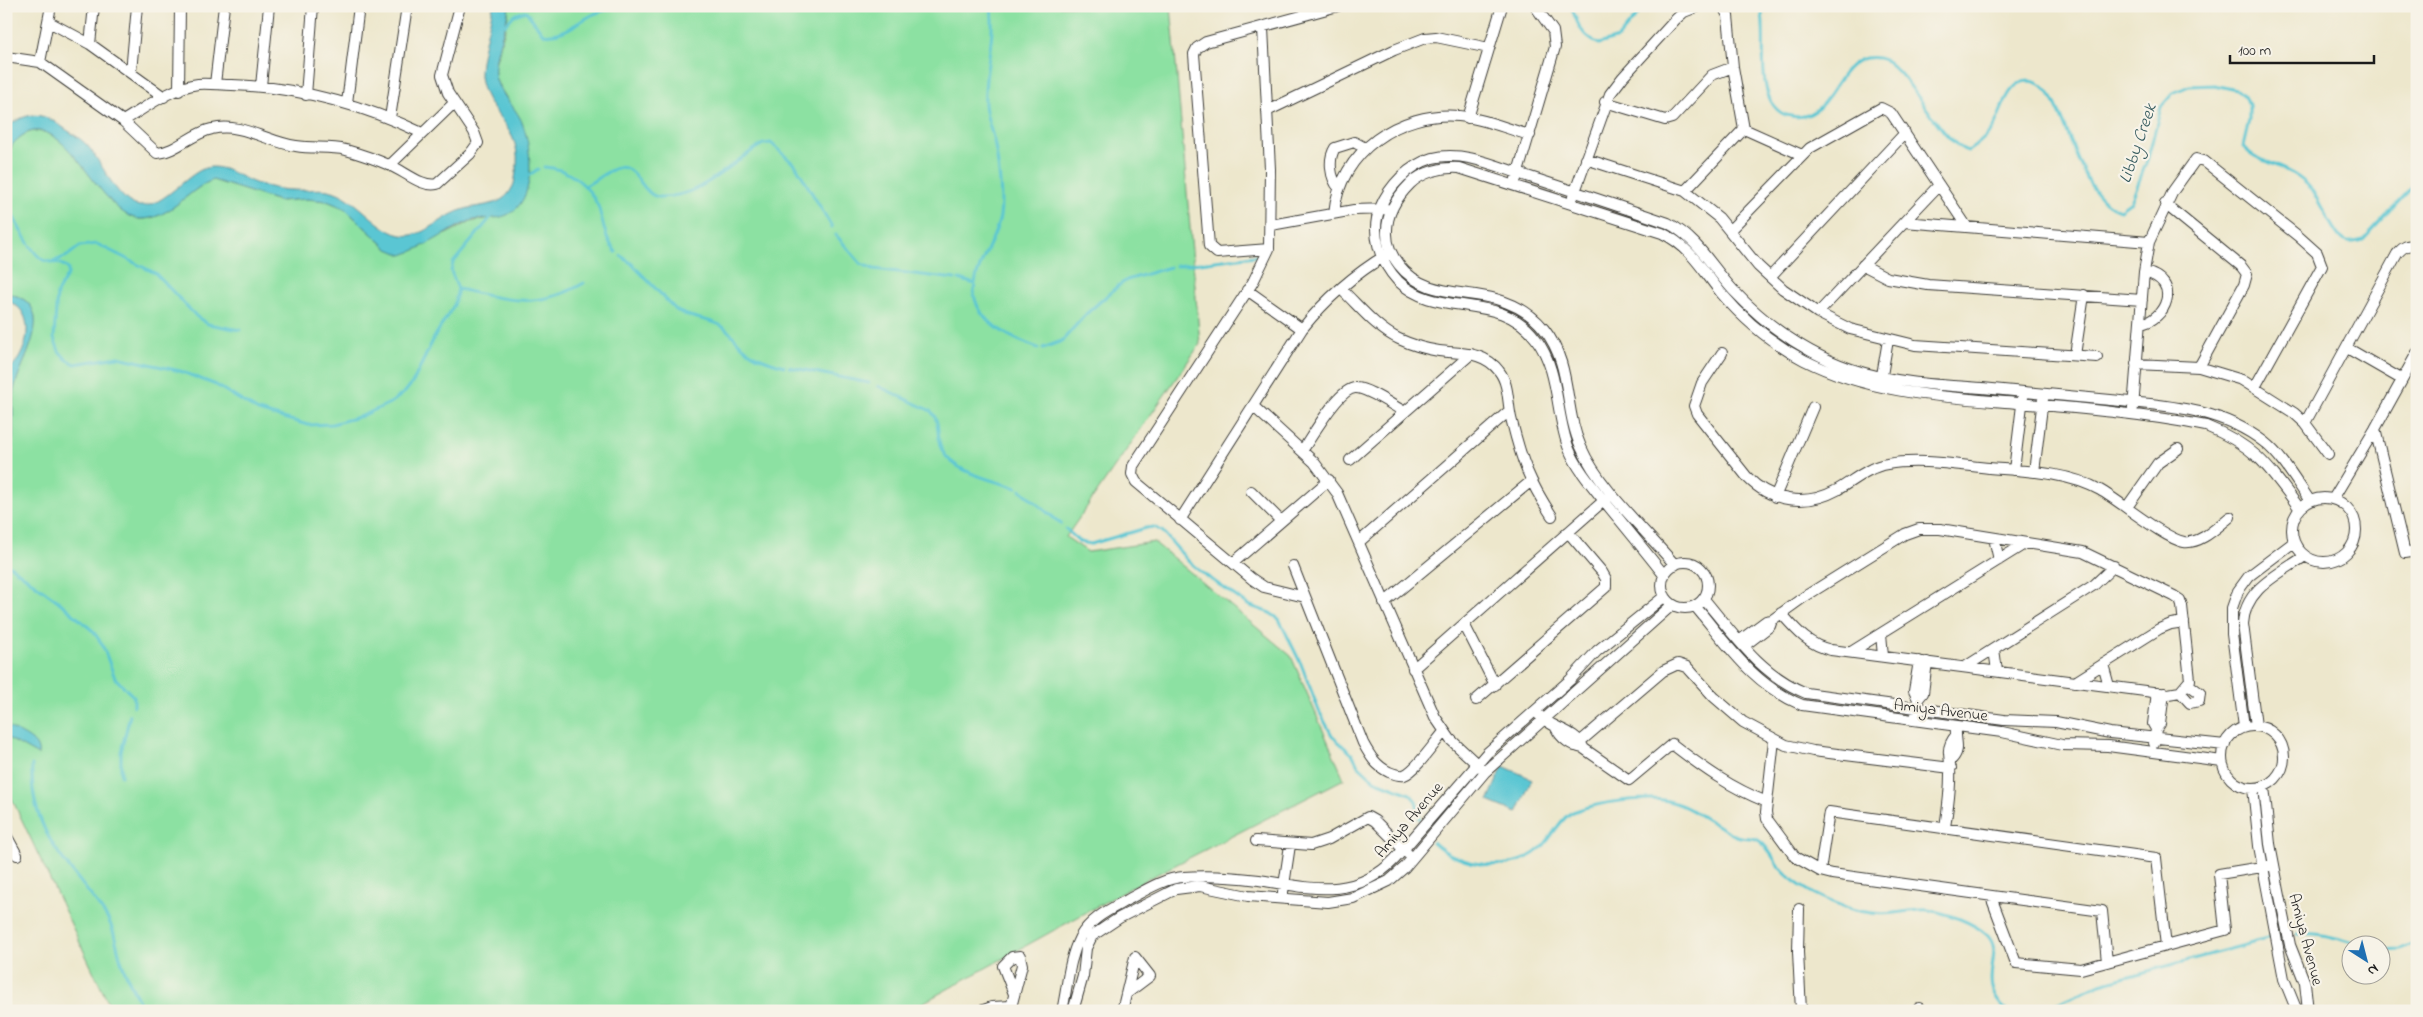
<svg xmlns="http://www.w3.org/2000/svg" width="2423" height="1017" font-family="'Indie Flower',sans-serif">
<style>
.green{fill:#8ce1a2;stroke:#547e5f}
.water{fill:#5ac6d3;stroke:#3b7178}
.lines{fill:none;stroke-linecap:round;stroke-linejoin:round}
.stream{stroke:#5ac6d3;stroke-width:3}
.street-casing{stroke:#3b3a36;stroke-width:12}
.street{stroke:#fff;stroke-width:10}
.labels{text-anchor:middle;stroke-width:4.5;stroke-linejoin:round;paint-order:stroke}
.street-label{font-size:16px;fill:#1c1c1c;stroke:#f7f3e8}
.water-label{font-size:18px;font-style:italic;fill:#32585c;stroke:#f7f3e8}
</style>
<rect width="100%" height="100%" fill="#f7f3e8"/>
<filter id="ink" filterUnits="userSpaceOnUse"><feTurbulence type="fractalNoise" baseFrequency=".02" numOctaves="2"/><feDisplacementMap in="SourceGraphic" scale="10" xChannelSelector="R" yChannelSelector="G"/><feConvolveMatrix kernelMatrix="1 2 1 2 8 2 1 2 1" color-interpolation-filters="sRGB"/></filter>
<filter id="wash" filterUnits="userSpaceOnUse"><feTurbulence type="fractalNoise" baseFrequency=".0096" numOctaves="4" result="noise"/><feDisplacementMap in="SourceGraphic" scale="20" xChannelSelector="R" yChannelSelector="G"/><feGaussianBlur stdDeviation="1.12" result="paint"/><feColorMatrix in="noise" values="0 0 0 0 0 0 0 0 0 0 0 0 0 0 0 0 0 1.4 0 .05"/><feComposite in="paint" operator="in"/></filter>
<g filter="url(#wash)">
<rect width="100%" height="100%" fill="#ede7cc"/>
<path class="green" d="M509,6H1171L1200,344L1066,537L1088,552L1154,542L1291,656L1344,779L1134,886L908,1011H112L12,799L6,780V466C18,442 10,415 14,390C20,359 62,304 6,293V210C20,193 0,162 14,142C63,94 98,218 141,219C170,219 188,189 213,180L279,201L307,199L327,201L344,208L388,249L446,234L470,222L490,218L521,203L523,125L496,81L494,67L507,22Z"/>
<path class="water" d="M493,6H509C507,27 490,61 496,80C501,96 518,109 523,125C532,150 537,201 507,215C496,220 482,217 470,221C446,231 427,247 402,255L388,249L344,208L327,201L307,199L279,201L213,180C188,189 170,220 140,219C95,217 57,78 6,153L7,127C27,112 40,111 61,126C69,132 79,137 86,144C101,160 115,197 135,205C159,213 185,174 206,168C223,163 242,179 258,184C269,187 281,190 293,190C304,191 317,188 328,190C359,195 382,241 412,235C432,231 445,214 465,209C483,204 502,207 512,188C515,184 515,177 516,172C525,126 484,116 480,76C479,60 490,24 493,6Z
M6,180C14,190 14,200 6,210Z
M6,293C63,304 20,360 14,390C10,415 18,442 6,466C6,436 5,406 6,377C7,370 15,364 19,358C30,339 33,308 6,301Z
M6,725C17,733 41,739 38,755L6,737Z
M1503,766L1532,779L1517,813L1488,801Z"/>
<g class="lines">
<path class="stream" d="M991,6C996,40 983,71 985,104C986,117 991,129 994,141C998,160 1003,197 1000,216C996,242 969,273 975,299C982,325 1015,340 1038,348
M1571,6C1577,23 1581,36 1599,44L1618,38L1645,6
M1761,6C1766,31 1761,57 1765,82C1767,95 1773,111 1786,115C1831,128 1832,65 1866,58C1873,57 1879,57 1885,60C1913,78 1943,145 1968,151C1979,144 1989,135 1995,124C2003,109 2008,81 2029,81C2069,82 2069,195 2120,210L2131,202L2148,158L2161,107L2173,93L2189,86L2214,85L2237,90L2245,96L2249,105V120L2243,146C2254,163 2292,165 2311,189C2319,200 2335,237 2344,241C2350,244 2357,241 2363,240L2417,182
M505,25L514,15L526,11L543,34C563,37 577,22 594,14C602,11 611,8 620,6
M544,167C568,168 588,184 598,206C604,223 604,238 616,252
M528,176L538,169
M585,186C595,181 604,173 614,169C636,159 641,196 659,197C702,198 729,163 763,144L771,143L796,166L832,227
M8,202C11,215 32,254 43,260C52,264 61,261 68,269V274L57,293L54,338L59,351L66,359L75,364L118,357L180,371L216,385L258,411L308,425L332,424L362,416L392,402L405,392L413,382L435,336L454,305L458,289L451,271L453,263L492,216
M836,235L861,264L874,269L955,279
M621,256L631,263L676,310C689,319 706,318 720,325C732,331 737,344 748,351C759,359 771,362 784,366
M53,262L67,256L80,246L97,244L155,273L197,317L208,324L240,330
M1176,266L1255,256
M959,279L975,284
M458,289C508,300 538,310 584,283
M1043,348L1062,341L1086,314L1118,286L1127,280L1170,267
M789,367L869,383
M878,386L931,411C941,422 936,436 941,448C951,473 994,480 1017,488
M1021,490L1061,524
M1066,529L1080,542L1091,544L1146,528L1154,527L1162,531L1189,562L1201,572L1248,605L1270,613L1279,619L1301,664L1319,711L1333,737L1353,755L1358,765L1374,780L1410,794L1416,801L1420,819
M6,563L58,601L93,631L102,644L115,678L134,697V706
M32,765C29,836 73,866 108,919C115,932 116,943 120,957C125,975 135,994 144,1011
M121,776V752L130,715
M1433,842C1460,868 1512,874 1541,848C1551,839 1561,817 1573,812C1595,803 1628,799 1651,799C1679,799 1697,814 1720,827C1726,830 1733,836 1740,837C1748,839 1754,836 1761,842C1769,848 1773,859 1779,867C1795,886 1819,897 1842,906C1859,912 1877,915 1894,913C1906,912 1917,909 1928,910C1947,913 1973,922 1987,935C2007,955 1973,981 2007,1011
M2297,934C2318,932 2337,938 2357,944
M2380,950L2401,949L2417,941
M2040,1011L2100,984L2271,938"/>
</g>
</g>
<g filter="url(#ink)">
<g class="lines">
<g class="street-casing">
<path id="street" d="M51,6L40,62L123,121C145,108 172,87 198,84C209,83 221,85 232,85C299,87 363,105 422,133
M1723,6L1728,16L1733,67L1744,129
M49,22L90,44L164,97
M1263,28L1270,169L1269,249L1253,282L1133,466L1132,474L1136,482L1252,579L1264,587L1305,597
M90,44L94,6
M6,57L40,62
M131,72L137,6
M215,84L224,6
M261,86L269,6
M179,91L180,6
M306,95L313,6
M1605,102L1665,120L1672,118L1712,75L1733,67
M347,103L359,6
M1267,111L1394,50L1425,38L1436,37L1489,48
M390,118L407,6
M1468,118L1502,6
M123,121L157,153C176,152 192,133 212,129C242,122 267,142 296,146C313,149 329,146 346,150C360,154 375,159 389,165C403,170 422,188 437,184L470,154L478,143L474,132L448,93L442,75L460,6
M1744,129L1802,155
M1586,159L1685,191L1719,218L1758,266L1783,289L1818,313L1850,329L1915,345L2097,357
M390,165L454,103
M1516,179L1555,47L1553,31L1535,6
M1339,188C1330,178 1328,159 1335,148L1354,142L1365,148
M1685,191L1744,129
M1573,197L1610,94L1623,77L1676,19L1684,12L1699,6
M2165,204L2241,266L2247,274L2244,285L2199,367
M1334,213C1340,151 1400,111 1459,116C1483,118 1507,129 1530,135
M1904,222L2149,242
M1271,225L1354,210L1386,209
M1730,230L1810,148L1881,108L1891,113L1967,227
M1269,249L1217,253L1209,246L1194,54L1197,48L1206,42L1338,6
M1863,265L1888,278L1928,285L2142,300
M1770,277L1905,133
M1247,290L1302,329
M1342,290C1359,306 1377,329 1399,339C1412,345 1426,349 1439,351C1461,354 1484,351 1499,371C1510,385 1507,405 1512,422C1522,462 1529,481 1552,516
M1818,313L1939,185
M2140,324C2165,321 2184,281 2144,272
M2347,348L2401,379
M1722,353L1702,383L1694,406L1697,414L1747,477C1771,502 1806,507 1837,490C1853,481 1868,467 1887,464C1918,458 1958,465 1989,468C2025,471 2068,472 2100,490C2120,501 2165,539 2184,542C2201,544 2217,527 2230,517
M2075,355L2084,295
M2136,364L2199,367L2242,380L2294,413L2305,423L2328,454
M1881,381L1888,340
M1253,406L1314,462L1337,493L1435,717L1450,739L1480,767
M2133,408L2144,272L2149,242L2173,191L2196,159L2204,161L2298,236L2317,253L2322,266L2255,387
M2305,423L2397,254C2403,247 2408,243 2417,247
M2375,429L2405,553L2417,551
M1302,451C1312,437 1339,387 1356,388C1368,388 1393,406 1405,412
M1350,460L1471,354
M2014,470L2023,397
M2034,472L2043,399
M1251,491L1281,521
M1775,497L1813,407
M2292 530a32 32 0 1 1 64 0a32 32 0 1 1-64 0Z
M2333,499L2375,429L2417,353
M2127,507L2158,463L2178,449
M1180,520L1302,329C1325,300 1356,273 1388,254
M1994,538L1999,560
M1359,542L1509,411
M1662 585a23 23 0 1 1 46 0a23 23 0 1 1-46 0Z
M1233,563L1329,480
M1675,565C1646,531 1598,487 1581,447C1563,407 1573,366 1544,329C1532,314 1514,304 1496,299C1462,290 1423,296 1399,265C1392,256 1387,245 1387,234C1386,214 1396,198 1410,184C1422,172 1442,167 1459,168L1662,233C1691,247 1703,271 1722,294C1745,321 1773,344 1804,360C1871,394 1944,397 2018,403C2078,408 2146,414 2206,426C2256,446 2269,467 2300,509
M1293,566L1363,743C1370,756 1376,766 1389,772C1394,774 1399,776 1404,775C1416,771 1435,742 1444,732
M1664,575C1646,552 1628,530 1609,507C1595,489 1578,471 1569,449C1555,413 1560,371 1536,339C1500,290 1437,319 1398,281C1380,262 1370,233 1380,208C1389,186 1409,165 1433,158C1465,150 1500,168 1530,177C1576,192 1622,207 1668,223C1698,239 1711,266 1733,290C1766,325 1805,353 1851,369C1893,383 1938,385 1982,388C2028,392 2074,397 2121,401C2171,406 2222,409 2264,442C2283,457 2296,481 2310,501
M1704,599C1734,635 1761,675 1806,693L2004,720L2056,722L2110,733L2225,745
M1384,603L1530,482
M1695,606C1728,645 1753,685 1802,705L2002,732L2062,745L2108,746L2222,761
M1464,624L1495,685
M1881,634L1883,656
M1739,641L1766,621L1772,620L1804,597L1905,534L1919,529H1940L2083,552L2174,596L2180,600L2182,606L2190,680L2180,692L2168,694L1831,650C1808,645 1796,630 1781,613
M1744,646L1770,626L1772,620
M1994,649L1997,671
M1851,652L2026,543
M2103,664L2109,686
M1965,667L2094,585L2114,566
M1413,669L1608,497
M2075,682L2159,629L2171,624L2184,622
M2180,692L2190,703L2199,701L2200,693L2188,684
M1918,699L1914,691L1919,661
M1476,700L1606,587V579L1602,572L1568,532
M1539,715C1551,729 1575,729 1583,747
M1916,715L1918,699L1923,693L1927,662
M2256,726L2243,624C2245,588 2278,575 2305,556
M2222 757a31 31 0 1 1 62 0a31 31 0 1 1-62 0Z
M2244,727L2232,634V608L2238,591L2249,576L2294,542
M1556,728C1561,739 1572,746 1583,748L1629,780L1672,744C1703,768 1731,788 1767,802
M2156,729L2153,724L2157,692
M1774,740L1766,812L1767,819L1795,857L1820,871L1832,874L2102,911L2107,962
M2154,743L2156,729L2160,724L2164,693
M1575,746L1663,671L1678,664L1687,667L1714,697L1743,722L1786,745L1813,751L1951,768
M1952,759C1961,749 1955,742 1956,730
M2264,786L2270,844L2279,891L2290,945L2305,983L2308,1011
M2253,788L2259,846L2284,979L2297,1011
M1945,827C1949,802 1952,778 1949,753C1948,746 1952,740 1956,735
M6,835L17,855
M1256,841L1311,845L1329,839L1368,817L1375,821L1408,854
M1820,871L1829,812L2156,858L2166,946
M1283,892L1290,845
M1991,897L2016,963L2081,969L2225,930L2219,874L2274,865
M1799,909L1798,952L1801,1011
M1126,994L1150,976L1135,957
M1919,1008V1011
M981,1011L992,1007L1011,1006
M1010,1011L1022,965L1020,956L1012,957L1003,966L1014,994
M1062,1011C1068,985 1068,961 1080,937C1091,918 1109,910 1127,900C1144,891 1164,878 1183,877C1208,875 1235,877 1259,880C1310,888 1354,901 1395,859L1487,753L1570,680L1597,651L1665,596
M1073,1011L1083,976L1086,948L1092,936L1119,918L1176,889L1200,886L1248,896L1328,902L1353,898L1389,881L1405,867L1485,772L1672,605
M1122,1011L1135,957"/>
</g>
<use href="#street" class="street"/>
</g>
</g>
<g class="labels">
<g class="street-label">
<text transform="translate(1941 709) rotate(7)" y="6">Amiya Avenue</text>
<text transform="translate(1408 819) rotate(-49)" y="6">Amiya Avenue</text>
<text transform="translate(2307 939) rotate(75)" y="6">Amiya Avenue</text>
</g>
<g class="water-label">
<text transform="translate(2137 143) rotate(-71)" y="6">Libby Creek</text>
</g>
</g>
<rect width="2423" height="1017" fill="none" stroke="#f7f3e8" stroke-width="25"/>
<g transform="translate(2366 960) rotate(144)"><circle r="24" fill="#f7f3e8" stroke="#9f9d96"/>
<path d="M0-4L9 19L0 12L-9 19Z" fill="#1f6fb2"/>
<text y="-8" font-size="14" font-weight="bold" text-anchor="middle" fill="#1c1c1c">N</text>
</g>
<path d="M2230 55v8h144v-8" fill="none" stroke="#1c1c1c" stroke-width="2.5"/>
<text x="2238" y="55" font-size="15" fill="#1c1c1c" stroke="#f7f3e8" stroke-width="4" paint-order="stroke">100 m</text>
</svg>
